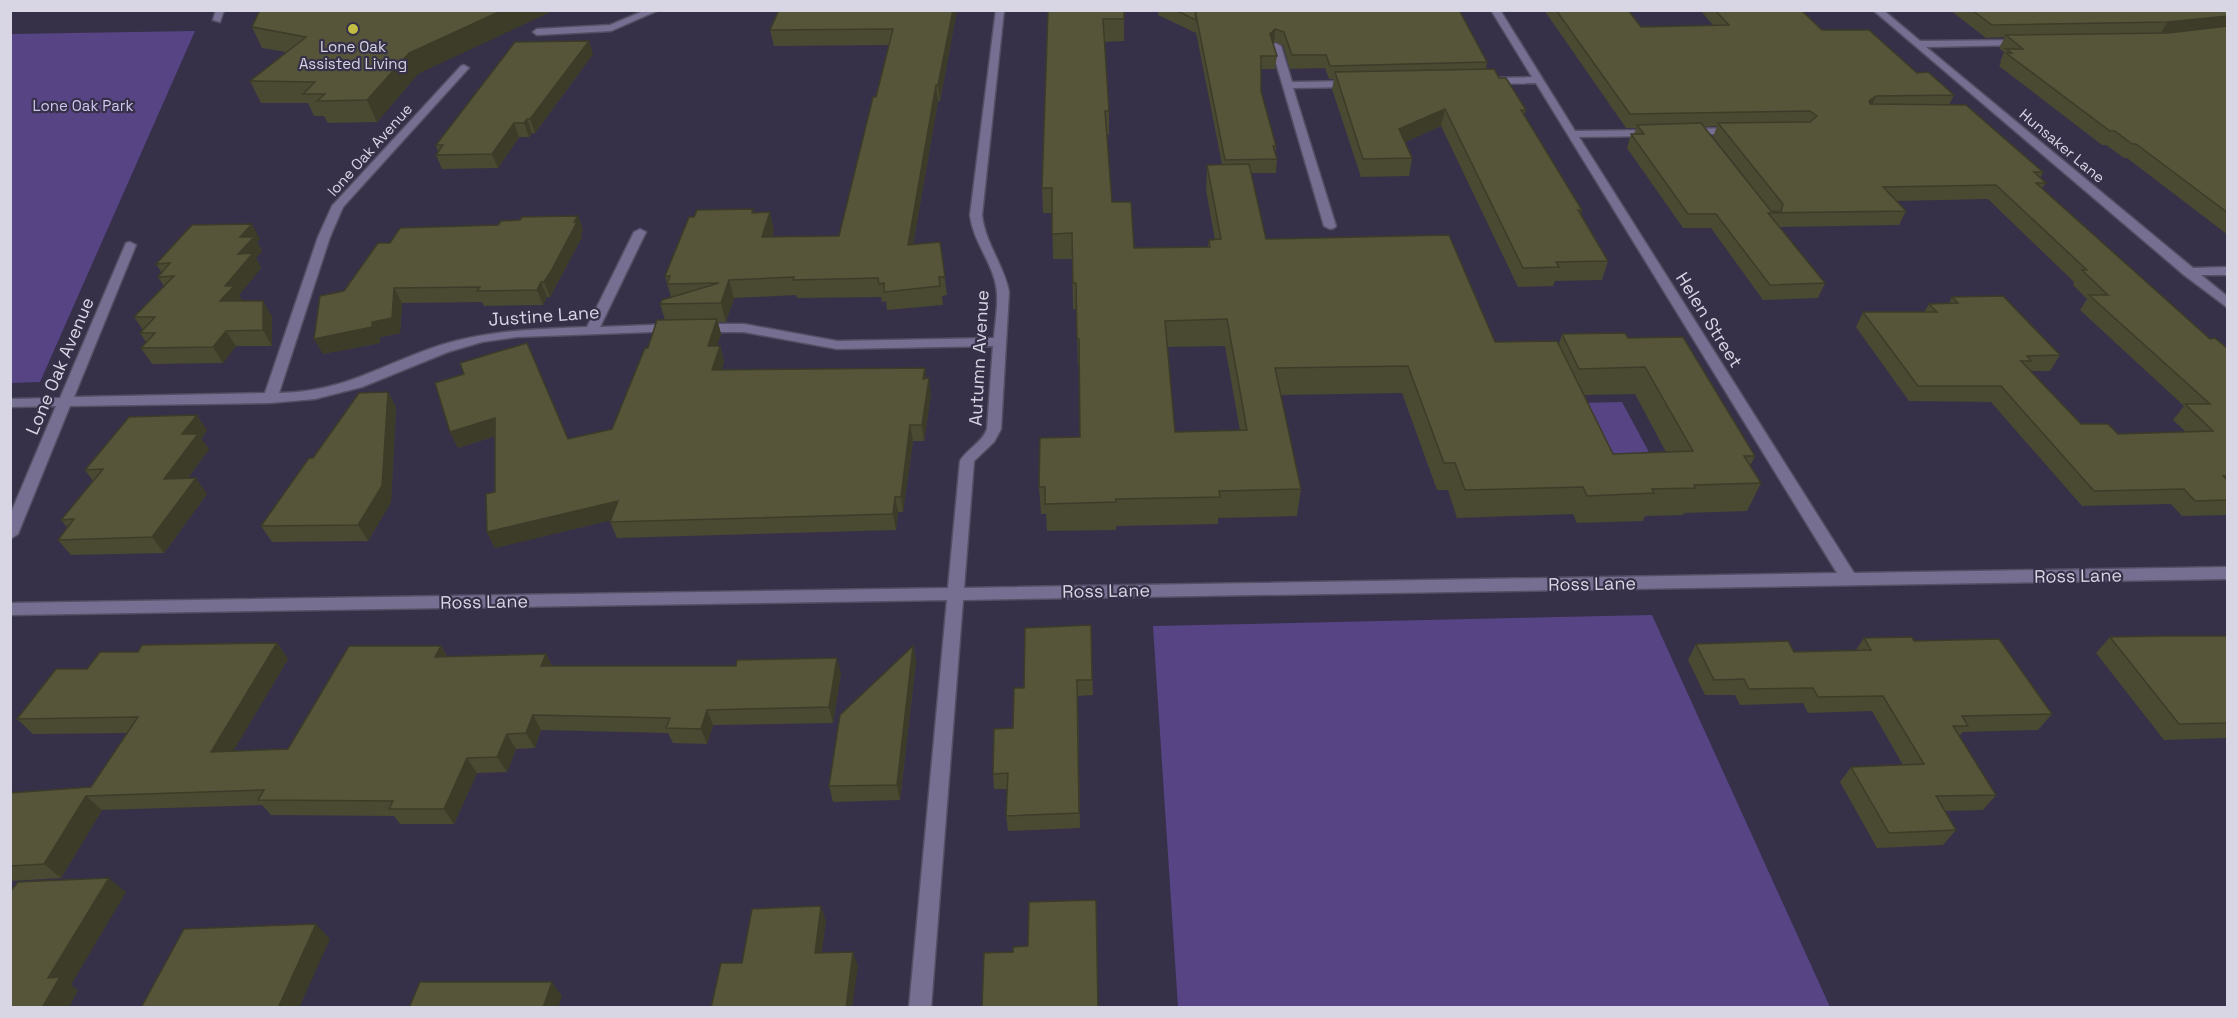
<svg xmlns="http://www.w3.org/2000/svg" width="2238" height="1018" font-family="'Space Grotesk',sans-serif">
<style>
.green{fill:#574485}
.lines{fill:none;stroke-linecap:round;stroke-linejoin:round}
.minor-casing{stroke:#534f64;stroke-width:3}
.minor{fill:#776f91;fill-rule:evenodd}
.wall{fill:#4a4932;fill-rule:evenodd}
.shaded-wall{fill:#3c3c29}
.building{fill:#56553a;stroke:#3c3c29;stroke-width:1.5;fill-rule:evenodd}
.poi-dot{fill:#c1bd40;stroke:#363148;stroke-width:2}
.labels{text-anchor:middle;stroke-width:4.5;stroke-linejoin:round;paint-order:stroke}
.far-poi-label{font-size:15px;fill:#d8d5e4;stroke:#363148}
.far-park-label{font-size:15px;fill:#d0c6f0;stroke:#363148}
.far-street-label{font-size:15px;fill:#d8d5e4;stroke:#363148}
.street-label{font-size:18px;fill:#d8d5e4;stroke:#363148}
</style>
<rect width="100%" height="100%" fill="#363148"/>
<path class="green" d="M195,31L40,382L11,383V34Z
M1622,402L1658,469L1608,471L1576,403Z
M1652,615L1830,1007H1178L1153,626Z"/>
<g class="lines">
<g class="minor-casing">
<path id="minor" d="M216,10H224L220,22L213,20Z
M646,10H659L611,31L537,35L533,32L537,29L610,25Z
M996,10H1004L982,215C985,243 1004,265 1009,292L1001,429L994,442L974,461L964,588L1837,573L1536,83L1489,84L1484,81L1489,78L1532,77L1491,10H1500L1575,131L1654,130L1659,133L1654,136L1579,137L1854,573L2228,567V579L963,600L931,1008H909L947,600L10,615V603L948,588L960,461C967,449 983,442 987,429L993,346L837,349L744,332H699L693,328L699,324H744L837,341L994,338C995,320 1000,299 995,281C989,258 973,240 970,215Z
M1873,10H1883L1920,41L2025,40V44L2022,45L1926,47L2193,268L2228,267V275H2201L2228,297V308L2184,275Z
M1276,43L1281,46L1292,82L1351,81L1356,84L1351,87L1293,88L1336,226L1334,228L1330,229L1324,226L1271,46Z
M464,65L469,68L467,70L343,207L330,237L279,393C345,392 382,364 441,345C490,330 537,329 587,327L634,232L640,229L646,232L600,327L675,324L679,325L681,328L679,331L517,337L482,342L448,352L362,387L315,399L270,403L70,406L18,534L10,539V515L56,406L10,407V399L60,398L126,243L130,242L136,245L74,397L265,393L318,237L332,206L461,66Z
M1735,128L1739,129V133L1687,135L1682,132L1687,129Z"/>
</g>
<use href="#minor" class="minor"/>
</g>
<path class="wall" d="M260,10L418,74L377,122L328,123L324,116H314L308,103H261L250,81L286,52L262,48L252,27Z
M957,10L940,101H938L913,245L940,242L947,295L942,296L943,305L887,310L886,301L882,302L881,297L797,298L796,295L734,298L726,322H718L721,334L717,346H720L724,362L721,370L925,368L926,378L931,394L924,441H913L903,512H898L896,530L617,538L610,522L611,520L495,548L487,532L495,492V436L458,448L450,432L568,439L612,429L648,348L665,320L660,304L671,297L665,276L754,213L774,230L772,237L839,236L876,97L889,45L774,46L770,30Z
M1048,10H1124V41L1104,42L1109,111V135H1107L1112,202L1134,248L1208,247L1209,240H1215L1206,190L1207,165L1222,164L1196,32V33L1158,15V10H1195L1487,62L1486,69L1499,78L1526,110L1524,115L1582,210L1581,214L1608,261L1602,280L1555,281L1553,286L1518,287L1441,126L1405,142L1412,158L1409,176L1361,177L1332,89L1334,79H1329L1325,68L1290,69L1283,45L1274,42L1273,43L1277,56L1275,69H1261V91L1276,146L1275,154L1277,159L1276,173H1251L1266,239L1495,342L1559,344L1562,334L1628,338L1755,456L1750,466L1761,483L1747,511L1684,513L1683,515L1645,516L1643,521L1577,523L1573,514L1457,518L1448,490H1437L1402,393L1281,395L1301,489L1297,516L1218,518V524L1116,526V530L1047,531L1046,514H1041L1039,487L1080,437L1079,366H1078L1076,309H1073L1072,259H1053L1052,213H1043L1042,188ZM1225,346L1240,431L1175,432L1168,347ZM1635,394L1666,452L1613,454L1584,395Z
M1544,10H1628L1641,27L1713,25L1700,10H1801L1822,30L1917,73L1954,95L1949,105L2043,172L2040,178L2046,183L2042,188L2210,339L2228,349V515L2182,516L2171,504L2082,506L1991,402L1909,401L1856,327L1863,312H1924L1929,304L1949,303L1952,297L2060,355L2050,371H2031L2081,424L2118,434L2186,432L2173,420L2184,406L2080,310L2087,299L2073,285L2074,282L1988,199L1896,201L1906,211L1899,225L1779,227L1825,283L1818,298L1763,300L1711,228H1683L1627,148L1631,134H1634L1636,128H1626ZM1717,126L1713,137L1747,180L1703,127Z
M1950,10H2228V235L2127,158H2124L2106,145H2102L1999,66L2001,63L2000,62L2004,52L1999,48L2005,37L1986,38Z
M593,54L535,133H532L529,137H519L498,168L442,169L436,155L438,152L436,145Z
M578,216L583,230L581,234L582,237L550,297H547L543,305L484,306L482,302L402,303L400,333L380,337V343L323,354L344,291L390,243L498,225L520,220Z
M260,239L257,242L262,251L256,258L261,268L239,295L242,301L272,316V346H236L223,363L152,364L141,348L146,342L140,333L143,330L134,317L164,286L158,277L161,272L156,264Z
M388,392L396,408L391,502L368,541L272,542L261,526Z
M207,430L201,439L209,449L188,478L207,494L164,553L71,555L58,540L67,527L61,520L93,481L85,470Z
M1091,625L1093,695L1078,696L1080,828L1008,831L1006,816L1007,789H994L993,774L1013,728L1024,688Z
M2228,636V738L2164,740L2096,653L2110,637Z
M1864,638L1914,641L2052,714L2038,730L1963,732L1959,736L1996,795L1983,810L1945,811L1956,830L1943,845L1877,848L1840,782L1851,767L1903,765L1872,711L1808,713L1803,703L1740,705L1735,695H1705L1688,660L1696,644L1794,652L1856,650Z
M277,643L288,659L233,751L288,749L441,646L448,657L546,654L552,666L841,673L833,723L713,725L707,744L673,743L668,733L541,730L535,748L516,749L507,772L477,773L454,824H400L394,816L271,815L262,805L102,810L61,878L10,881V793L91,787L127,733L33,734L17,719L87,669L138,652Z
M913,646L916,661L900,800L833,802L829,786Z"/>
<path class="shaded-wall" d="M503,10H555L418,74L377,122L367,100L409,53Z
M953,10H957L940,101L938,85Z
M2228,16V28L2160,35L2167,22Z
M1275,29L1274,42L1269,47L1270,34Z
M589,41L593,54L535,133L530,119Z
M936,85L938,101L910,263L908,245Z
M1876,96L1870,110L1869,101Z
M1445,109L1441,126L1396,146L1399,129Z
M527,119L532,133L529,137L524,123Z
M514,123L519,137L498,168L492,154Z
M770,212L774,230L766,255L762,237Z
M578,216L583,230L581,234L582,237L550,297L544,282Z
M252,224L260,239L257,242L262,251L256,258L261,268L239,295L243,301H220L225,286L238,254L240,237Z
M729,280L734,298L726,322L721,303Z
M541,282L547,297L543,305L537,290Z
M394,288L402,303L400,333L380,337V343L323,354L314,339L372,322Z
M263,301L272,316V346L263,330Z
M717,319L721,334L712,362L708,346Z
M226,331L236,346L223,363L213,347Z
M720,346L724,362L716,386L712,370Z
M925,368L927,384L923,379Z
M929,378L931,394L924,441L922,425Z
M388,392L396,408L391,502L368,541L358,525Z
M197,415L207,430L201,439L209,449L175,495L164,479L182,434Z
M495,418L503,433L458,448L450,432Z
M910,425L913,441L903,512L901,497Z
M196,478L207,494L164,553L152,537Z
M895,497L898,512L896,530L893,514Z
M618,501L624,517L495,548L487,532Z
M277,643L288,659L224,767L211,752Z
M441,646L450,661L435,657Z
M913,646L916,661L900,800L897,785Z
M546,654L554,670L541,666Z
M837,658L841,673L833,723L829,707Z
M707,710L713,725L707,744L701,729Z
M533,715L541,730L535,748L526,733Z
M507,734L516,749L507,772L497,757Z
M467,758L477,773L454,824L444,809Z
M86,796L102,810L61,878L44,864Z
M109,878L126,892L71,985L78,990L69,1008H42L48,978Z
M821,906L826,921L820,967L815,953Z
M316,924L330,939L299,1008H278Z
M853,952L858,966L852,1008H846Z
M552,982L562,996L558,1008H543Z"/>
<path class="building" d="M260,10H503L409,53L367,100L317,101L325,94H303L315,82L250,81L306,37L252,27Z
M779,10H953L938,85H936L908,245L940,242L945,277H939L940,286L884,292V283L879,284L878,278L793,280L794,277L729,280L721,303L660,304L662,300L719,283L667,284L670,276H665L689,217H694L697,210L753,209L752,213L770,212L762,237L839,236L873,97H876L893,29L770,30Z
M1048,10H1124V19H1103L1109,111H1105L1112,202H1131L1134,248L1210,247L1209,240L1221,239L1207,165L1249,164L1266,239L1449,235L1495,342L1557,341L1613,454L1693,451L1645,367L1579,369L1562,334L1625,333L1628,338L1683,337L1755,456H1744L1761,483L1694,485L1695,488L1652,489L1654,493L1587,496L1583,487L1465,490L1455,463H1444L1408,366L1275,368L1301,489L1219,491L1220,497L1116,499V502L1045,504V487H1039L1040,438L1080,437L1079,339H1077L1076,283H1073L1072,233L1052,234V188H1042ZM1227,319L1247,430L1175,432L1165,321Z
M1175,10H1195L1196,20Z
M1195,10H1459L1487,62L1330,66L1326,55H1292L1284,32L1275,29L1270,34L1277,56H1261V91L1276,146H1273L1277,159L1225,160Z
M1556,10H1628L1641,27L1729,25L1715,10H1801L1822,30H1869L1917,73L1928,72L1954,95L1876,96L1869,101L1870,104L1966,105L2043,172H2034L2046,183H2036L2210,339L2215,338L2228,349V476H2223L2228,481V500L2195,501L2184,489L2094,491L2001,386H1918L1863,312H1937L1929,304L1958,303L1952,297L2003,296L2060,355L2027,356L2031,361H2021L2081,424H2108L2118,434L2213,431L2185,404H2210L2089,295H2108L2082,270H2087L1996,185L1883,187L1906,211L1768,213L1825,283L1770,285L1716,214H1688L1631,134H1644L1637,125L1701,123L1771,211L1781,212L1783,204L1718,123L1810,122L1817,116L1810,111L1630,114Z
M1972,10H2228V16L2167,22L1992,25Z
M2228,26V213L2136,144H2132L2115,131H2110L2006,53H2012L2006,49H2023L2006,35L2168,33Z
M589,41L530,119H527L524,123H514L492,154L436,155L443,145H436L515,42Z
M1494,69L1499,78H1506L1526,110H1521L1582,210H1578L1608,261L1556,262L1559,267L1523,268L1445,109L1399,129L1412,158L1363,159L1335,72Z
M578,216L574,222H577L551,271L544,282H541L537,290L477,291L480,287L394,288L392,318L372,322V327L314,339L320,296L344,291L378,243H390L400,228L498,225L501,221L520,220L522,217Z
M252,224L240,237H254L238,254L253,253L225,286H234L220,301H263V330L226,331L213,347L141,348L155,333H140L155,317H134L174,276L158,277L170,263L156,264L192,225Z
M717,319L708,346H720L712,370L925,368L923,379L929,378L922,425H910L901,497H895L893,514L610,522L618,501L487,532L486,494L495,492V418L450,432L435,383L464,374L460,363L527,343L568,439L612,429L645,348H648L657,320Z
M388,392L382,486L358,525L261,526L309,458H313L359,393Z
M197,415L182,434H198L164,479L196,478L152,537L58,540L74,519L61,520L103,469L85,470L129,417Z
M1091,625L1092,680H1077L1079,813L1006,816L1008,773L993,774L994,729L1013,728L1014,688H1024L1025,628Z
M2166,636H2228V723L2179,724L2110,637Z
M1912,637L1914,641L1999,639L2052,714L1962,716L1968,726H1953L1996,795L1936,796L1956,830L1889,833L1851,767L1924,764L1883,696L1818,697L1813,688L1749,689L1744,679L1714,680L1696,644L1788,641L1794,652L1871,650L1864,638Z
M277,643L211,752L288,749L349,646H441L435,657L546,654L541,666H736L737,660L837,658L829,707L707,710L701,729L666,728L670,718L533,715L526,733L507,734L497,757L467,758L444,809H389L393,801L258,800L264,790L86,796L44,864L10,866V793L91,787L138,717L17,719L56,669H87L100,652H138L142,645Z
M913,646L897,785L829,786L840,715Z
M109,878L48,978L60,977L42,1008H10V892L18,882Z
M1096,900L1098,1008H982L984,953L1013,952V947L1028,946L1029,902Z
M821,906L815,953L853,952L846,1008H711L721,963H742L752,909Z
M316,924L278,1008H141L184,929Z
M420,982H552L543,1008H409Z"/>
<circle class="poi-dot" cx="353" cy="29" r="6"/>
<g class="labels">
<g class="far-poi-label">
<text x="353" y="52">Lone Oak<tspan x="353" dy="17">Assisted Living</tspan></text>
</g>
<g class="far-park-label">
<text x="83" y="111">Lone Oak Park</text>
</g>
<g class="far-street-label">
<text transform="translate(2062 146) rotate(40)" y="5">Hunsaker Lane</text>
<text transform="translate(370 150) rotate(-48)" y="5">lone Oak Avenue</text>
</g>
<g class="street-label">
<text transform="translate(544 316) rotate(-4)" y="6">Justine Lane</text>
<text transform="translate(1709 320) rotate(58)" y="6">Helen Street</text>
<text transform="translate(979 358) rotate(-87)" y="6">Autumn Avenue</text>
<text transform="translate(60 366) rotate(-67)" y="6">Lone Oak Avenue</text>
<text transform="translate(2078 576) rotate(-1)" y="6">Ross Lane</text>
<text transform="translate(1592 584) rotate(-1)" y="6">Ross Lane</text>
<text transform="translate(1106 591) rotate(-1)" y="6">Ross Lane</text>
<text transform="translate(484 602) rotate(-1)" y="6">Ross Lane</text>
</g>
</g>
<rect width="2238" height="1018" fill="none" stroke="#d8d5e4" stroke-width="24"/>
</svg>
